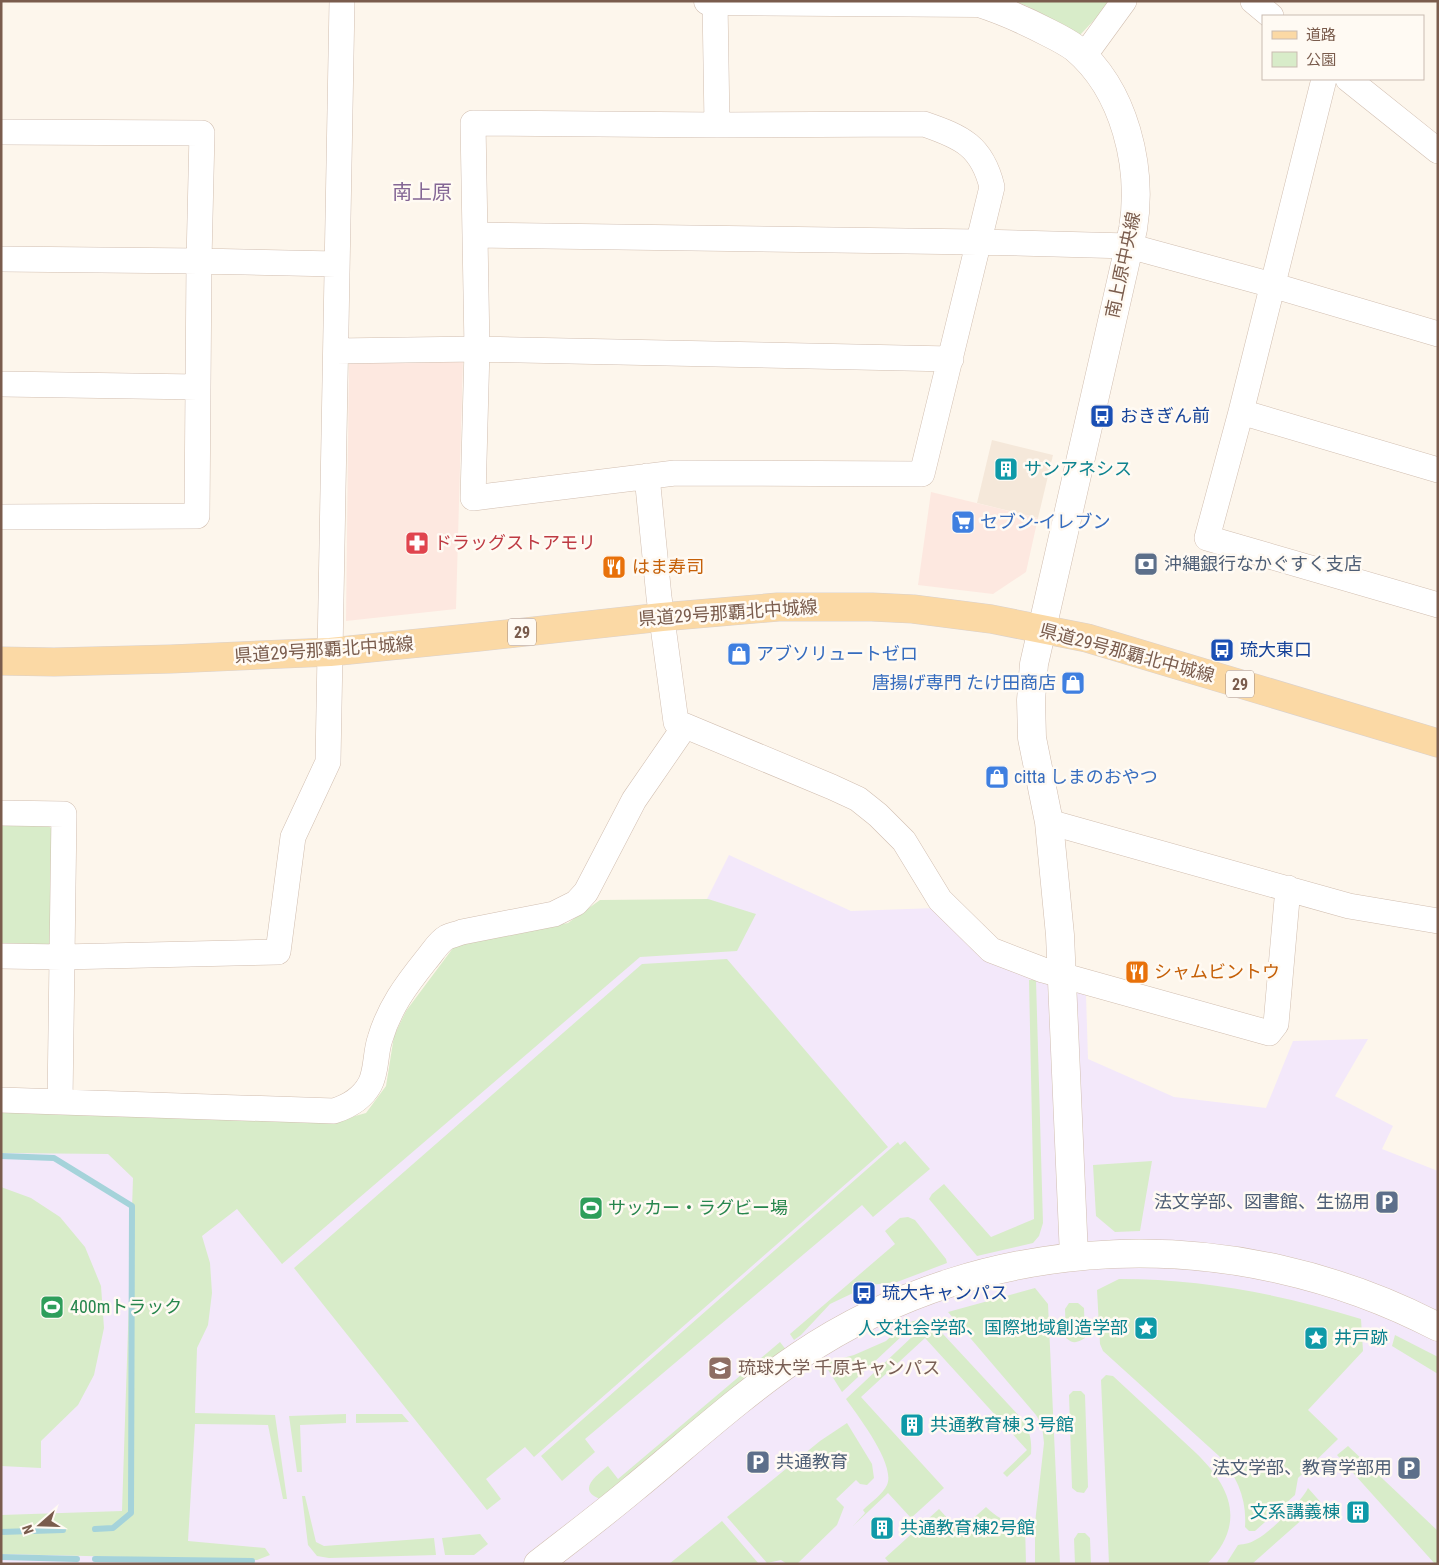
<svg xmlns="http://www.w3.org/2000/svg" width="1439" height="1565" font-family="'Roboto Condensed','Noto Sans JP',sans-serif">
<style>
.residential{fill:#f5e8da}
.commercial{fill:#fde8e0}
.education{fill:#f3e8fa}
.green{fill:#d8ecc9}
.lines{fill:none;stroke-linecap:round;stroke-linejoin:round}
.stream{stroke:#a5d3da;stroke-width:6}
.minor-casing{stroke:#d1beb0;stroke-width:26}
.tertiary-casing{stroke:#d1beb0;stroke-width:29}
.primary-casing{stroke:#dad1cd;stroke-width:29}
.minor{stroke:#fff;stroke-width:25}
.tertiary{stroke:#fff;stroke-width:28}
.primary{stroke:#fbd9a5;stroke-width:28}
.labels{text-anchor:middle;stroke-width:5;stroke-linejoin:round;paint-order:stroke}
.shield{fill:#fffaf3;stroke:#a28b7f;stroke-width:1}
.shield-label{font-size:16px;font-weight:bold;fill:#7a5c4d}
.street-label{font-size:18px;fill:#7a5c4d;stroke:#fffaf3}
.transit-label{font-size:18px;fill:#164399;stroke:#fffaf3;text-anchor:start}
.culture-label{font-size:18px;fill:#0d838f;stroke:#fffaf3;text-anchor:start}
.shop-label{font-size:18px;fill:#366cbe;stroke:#fffaf3;text-anchor:start}
.health-label{font-size:18px;fill:#be3a42;stroke:#fffaf3;text-anchor:start}
.service-label{font-size:18px;fill:#4e5e75;stroke:#fffaf3;text-anchor:start}
.food-label{font-size:18px;fill:#c56008;stroke:#fffaf3;text-anchor:start}
.leisure-label{font-size:18px;fill:#27864d;stroke:#fffaf3;text-anchor:start}
.education-label{font-size:18px;fill:#785e54;stroke:#fffaf3;text-anchor:start}
.quarter-label{font-size:20px;fill:#846695;stroke:#fffaf3}
</style>
<rect width="100%" height="100%" fill="#fdf6ec"/>
<path class="residential" d="M992,440L1053,455L1038,518L977,503Z"/>
<path class="commercial" d="M463,360L456,609L346,621L349,361Z
M931,492L1038,518L1026,572L993,594L918,585Z"/>
<path class="education" d="M729,855L851,911L936,908L1086,995L1088,1059L1174,1097L1266,1108L1293,1041L1368,1039L1335,1096L1393,1126L1382,1149L1438,1171V1564H1V1118L368,1119L704,905Z"/>
<path class="green" d="M1014,1H1112L1080,35L1027,6Z
M1,823H46L54,831L52,941L46,949L1,947Z
M708,899L756,914L737,951L640,957L282,1264L237,1209L202,1236L210,1263L212,1293L208,1325L197,1348L195,1413L275,1415L287,1499H283L268,1425L195,1424L188,1541L265,1548L270,1555L257,1560L1,1554V1515L122,1511L133,1178L108,1154L1,1153V1109L333,1122L366,1113L386,1086L394,1036L406,1011L456,944L568,923L600,900Z
M727,959L888,1147L534,1457L525,1447L486,1479L501,1499L487,1510L294,1268L642,964Z
M1029,980H1036L1043,1223L1039,1236L1033,1243L977,1256L929,1199L932,1194L944,1184L991,1237L1034,1219Z
M905,1141L930,1169L873,1217L862,1205L585,1439L595,1452L562,1481L541,1456L898,1142L900,1145Z
M1152,1161L1140,1231L1115,1232L1096,1216L1093,1165Z
M1,1187L31,1198L60,1217L85,1247L101,1286L104,1328L94,1375L78,1405L41,1441V1468L1,1466Z
M908,1217L915,1220L946,1259L947,1263L897,1282L870,1285L830,1304L801,1335L794,1340L790,1334L895,1244L885,1231L900,1218Z
M1119,1279C1203,1279 1280,1294 1361,1319L1363,1351L1308,1410L1338,1439L1298,1478L1295,1495L1255,1531H1249L1245,1527C1247,1499 1237,1476 1219,1456L1103,1351L1100,1344L1097,1290Z
M1035,1288L1048,1304L1060,1564H1035V1523L1044,1443L1042,1425L1036,1415L948,1312Z
M1069,1303H1078L1084,1308L1085,1338C1077,1343 1073,1344 1066,1338L1065,1309Z
M917,1320L918,1321L842,1392L825,1365L832,1361L854,1355L886,1341L904,1324Z
M930,1320L1022,1419C1030,1431 1032,1440 1031,1454L1007,1477L1003,1473L1027,1450L925,1338L861,1397L944,1488L911,1518L888,1493L853,1526L865,1513L863,1510C871,1502 883,1494 887,1485C896,1465 858,1416 846,1399Z
M1395,1335L1438,1357V1374L1392,1346Z
M780,1342L787,1351L600,1499C576,1490 597,1475 608,1466L618,1479Z
M1106,1375L1113,1376L1196,1453C1232,1488 1246,1524 1207,1564H1109L1101,1380Z
M1073,1391H1081L1085,1395L1088,1487L1084,1493L1077,1492L1072,1488L1069,1395Z
M346,1414V1423L300,1425L302,1472H297L289,1416Z
M356,1414H402L409,1422L356,1423Z
M847,1423L872,1464L874,1478L867,1485L860,1484L856,1480L836,1499L844,1507L837,1525L797,1564H787L781,1560L767,1563L727,1517L820,1441Z
M1348,1446L1438,1531V1564H1435L1337,1455Z
M1308,1488L1324,1506L1309,1520L1305,1517L1252,1564H1226L1238,1545C1245,1544 1251,1543 1257,1539C1270,1532 1302,1501 1308,1488Z
M302,1496H305L316,1542L324,1546L434,1538L436,1555L329,1558L317,1556L308,1545Z
M986,1507C998,1518 1008,1525 1025,1524L1026,1564H890L885,1558L939,1509L959,1531Z
M722,1521L759,1564H669Z
M1078,1533H1085L1090,1538L1091,1564H1075L1074,1539Z
M480,1534L488,1544L474,1555H445L442,1538Z"/>
<g class="lines">
<path class="stream" d="M1,1156L54,1158L132,1206L131,1513L113,1528L95,1529
M1,1532L63,1530
M1,1557L77,1559
M95,1559L252,1561"/>
<g class="minor-casing">
<path id="minor" d="M715,1L717,125
M1253,1L1271,16
M1084,56L1124,1
M1324,79L1241,412L1438,470
M1348,79L1438,151
M473,123L717,125L924,124C962,137 982,146 992,187L922,474L675,473L473,498L477,349Z
M1,132L202,133L199,261L1,259
M475,235L978,242L1129,246L1272,285L1438,334
M336,351L477,349L951,359
M1,384L198,387
M1241,412L1207,538L1438,605
M647,476L659,597L676,722L832,787L858,799L878,815L904,841L940,900L991,950L1043,970L1269,1033L1276,1024L1288,888
M1,517L197,516L199,261L336,264
M1,813L64,814L60,1102
M1049,822L1349,906L1438,921
M1,956L62,957L278,952L293,837L328,762L342,1
M1,1100L334,1111C349,1106 362,1099 370,1084C377,1071 375,1053 380,1039C389,1008 406,985 426,960C433,952 438,942 447,937C452,935 457,934 462,932L554,914L576,903L586,892L634,800L685,726"/>
</g>
<g class="tertiary-casing">
<path id="tertiary" d="M708,1L979,3C1004,11 1026,21 1049,33C1057,37 1067,42 1075,48C1125,90 1143,167 1133,229L1034,664L1031,700L1032,738L1049,822L1060,935L1074,1256
M538,1564C570,1539 602,1515 633,1489C688,1444 740,1396 799,1356C989,1228 1236,1222 1438,1327"/>
</g>
<g class="primary-casing">
<path id="primary" d="M1,661L54,662L171,659L330,652L479,637L662,617L778,607H872L913,609L991,619L1087,638L1438,743"/>
</g>
<use href="#minor" class="minor"/>
<use href="#tertiary" class="tertiary"/>
<use href="#primary" class="primary"/>
</g>
<defs>
<g id="bus-square" transform="scale(1.25)"><rect x="-9" y="-9" width="18" height="18" rx="4" fill="#1a4fb4" stroke="#fffaf3"/><path d="M-5-6H5V4H4V6H2V4H-2V6H-4V4H-5ZM-3.5-4V0h7V-4ZM-3.5 1.2v1.5H-2V1.2ZM2 1.2v1.5H3.5V1.2Z" fill="#fff"/></g>
<g id="building-square" transform="scale(1.25)"><rect x="-9" y="-9" width="18" height="18" rx="4" fill="#0f9aa8" stroke="#fffaf3"/><path d="M-4-6H4V6H1V3H-1V6H-4ZM-2.5-4.3h1.7v1.8h-1.7ZM.8-4.3h1.7v1.8H.8ZM-2.5-1h1.7V.8h-1.7ZM.8-1h1.7V.8H.8Z" fill="#fff"/></g>
<g id="supermarket-square" transform="scale(1.25)"><rect x="-9" y="-9" width="18" height="18" rx="4" fill="#3f7fe0" stroke="#fffaf3"/><path d="M-6-5.5h2.5l.6 2H6L4.5 2H-2.5L-4.4-4H-6ZM-1.5 3.2a1.3 1.3 0 1 0 .1 0ZM3 3.2a1.3 1.3 0 1 0 .1 0Z" fill="#fff"/></g>
<g id="pharmacy-square" transform="scale(1.25)"><rect x="-9" y="-9" width="18" height="18" rx="4" fill="#e0444e" stroke="#fffaf3"/><path d="M-2-6h4v4h4v4h-4v4h-4v-4h-4v-4h4Z" fill="#fff"/></g>
<g id="bank-square" transform="scale(1.25)"><rect x="-9" y="-9" width="18" height="18" rx="4" fill="#5c6f8a" stroke="#fffaf3"/><path d="M-6-4H6V4H-6ZM0-2.3a2.3 2.3 0 1 0 0 4.6a2.3 2.3 0 1 0 0-4.6Z" fill="#fff"/></g>
<g id="restaurant-square" transform="scale(1.25)"><rect x="-9" y="-9" width="18" height="18" rx="4" fill="#e8710a" stroke="#fffaf3"/><path d="M-5-6h1v4h1v-4h1v4h1v-4h1v5L-1.5 .5V6h-2V.5L-5-1ZM5-6V6H3V1.5H1.5Q1.5-4 5-6Z" fill="#fff"/></g>
<g id="shop-square" transform="scale(1.25)"><rect x="-9" y="-9" width="18" height="18" rx="4" fill="#3f7fe0" stroke="#fffaf3"/><path d="M-5-2.5h2.3a2.7 3.5 0 0 1 5.4 0H5L5.5 6h-11ZM-1.5-2.5h3a1.5 2.3 0 0 0-3 0Z" fill="#fff"/></g>
<g id="parking-square" transform="scale(1.25)"><rect x="-9" y="-9" width="18" height="18" rx="4" fill="#5c6f8a" stroke="#fffaf3"/><path d="M-3.5-5.5H1a3.5 3.5 0 0 1 0 7H-1V5.5H-3.5ZM-1-3.4V-.6H.8a1.4 1.4 0 0 0 0-2.8Z" fill="#fff"/></g>
<g id="stadium-square" transform="scale(1.25)"><rect x="-9" y="-9" width="18" height="18" rx="4" fill="#2e9e5b" stroke="#fffaf3"/><path d="M0-5a6.5 5 0 1 0 0 10a6.5 5 0 1 0 0-10ZM-3.5-1.8h7v3.6h-7Z" fill="#fff"/></g>
<g id="sight-square" transform="scale(1.25)"><rect x="-9" y="-9" width="18" height="18" rx="4" fill="#0f9aa8" stroke="#fffaf3"/><path d="M0-6L1.8-2.2L6-1.7L2.9 1.2L3.7 5.4L0 3.3L-3.7 5.4L-2.9 1.2L-6-1.7L-1.8-2.2Z" fill="#fff"/></g>
<g id="university-square" transform="scale(1.25)"><rect x="-9" y="-9" width="18" height="18" rx="4" fill="#8d6e63" stroke="#fffaf3"/><path d="M0-5L7-2L0 1L-7-2ZM-4 1L0 2.5L4 1V4Q0 6-4 4Z" fill="#fff"/></g>
</defs>
<g fill-rule="evenodd">
<use href="#bus-square" x="1102" y="416"/>
<use href="#building-square" x="1006" y="469"/>
<use href="#supermarket-square" x="963" y="522"/>
<use href="#pharmacy-square" x="417" y="543"/>
<use href="#bank-square" x="1146" y="564"/>
<use href="#restaurant-square" x="614" y="567"/>
<use href="#bus-square" x="1222" y="650"/>
<use href="#shop-square" x="739" y="654"/>
<use href="#shop-square" x="1073" y="683"/>
<use href="#shop-square" x="997" y="777"/>
<use href="#restaurant-square" x="1137" y="972"/>
<use href="#parking-square" x="1387" y="1202"/>
<use href="#stadium-square" x="591" y="1208"/>
<use href="#bus-square" x="864" y="1293"/>
<use href="#stadium-square" x="52" y="1307"/>
<use href="#sight-square" x="1146" y="1328"/>
<use href="#sight-square" x="1316" y="1338"/>
<use href="#university-square" x="720" y="1368"/>
<use href="#building-square" x="912" y="1425"/>
<use href="#parking-square" x="758" y="1462"/>
<use href="#parking-square" x="1409" y="1468"/>
<use href="#building-square" x="1358" y="1512"/>
<use href="#building-square" x="882" y="1528"/>
</g>
<g class="labels">
<g class="shield">
<rect x="508" y="618.5" width="28" height="27" rx="4"/>
<rect x="1226" y="670.5" width="28" height="27" rx="4"/>
</g>
<g class="shield-label">
<text x="522" y="638">29</text>
<text x="1240" y="690">29</text>
</g>
<g class="street-label">
<text transform="translate(1123 265) rotate(-78)" y="6">南上原中央線</text>
<text transform="translate(728 613) rotate(-4)" y="6">県道29号那覇北中城線</text>
<text transform="translate(324 650) rotate(-4)" y="6">県道29号那覇北中城線</text>
<text transform="translate(1127 653) rotate(15)" y="6">県道29号那覇北中城線</text>
</g>
<g class="transit-label">
<text x="1120" y="422">おきぎん前</text>
<text x="1240" y="656">琉大東口</text>
<text x="882" y="1299">琉大キャンパス</text>
</g>
<g class="culture-label">
<text x="1024" y="475">サンアネシス</text>
<text x="1128" y="1334" text-anchor="end">人文社会学部、国際地域創造学部</text>
<text x="1334" y="1344">井戸跡</text>
<text x="930" y="1431">共通教育棟３号館</text>
<text x="1340" y="1518" text-anchor="end">文系講義棟</text>
<text x="900" y="1534">共通教育棟2号館</text>
</g>
<g class="shop-label">
<text x="980" y="528">セブン-イレブン</text>
<text x="756" y="660">アブソリュートゼロ</text>
<text x="1056" y="689" text-anchor="end">唐揚げ専門 たけ田商店</text>
<text x="1014" y="783">citta しまのおやつ</text>
</g>
<g class="health-label">
<text x="434" y="549">ドラッグストアモリ</text>
</g>
<g class="service-label">
<text x="1164" y="570">沖縄銀行なかぐすく支店</text>
<text x="1370" y="1208" text-anchor="end">法文学部、図書館、生協用</text>
<text x="776" y="1468">共通教育</text>
<text x="1392" y="1474" text-anchor="end">法文学部、教育学部用</text>
</g>
<g class="food-label">
<text x="632" y="573">はま寿司</text>
<text x="1154" y="978">シャムビントウ</text>
</g>
<g class="leisure-label">
<text x="608" y="1214">サッカー・ラグビー場</text>
<text x="70" y="1313">400mトラック</text>
</g>
<g class="education-label">
<text x="738" y="1374">琉球大学 千原キャンパス</text>
</g>
<g class="quarter-label">
<text x="422" y="199">南上原</text>
</g>
</g>
<rect width="1439" height="1565" fill="none" stroke="#7a5c4d" stroke-width="5"/>
<rect x="1262" y="15" width="162" height="65" fill="#fffaf3" stroke="#cabbb1"/>
<rect x="1272" y="31" width="25" height="8" fill="#fbd9a5" stroke="#cabbb1"/>
<text x="1306" y="40" font-size="15" fill="#7a5c4d">道路</text>
<rect x="1272" y="52" width="25" height="15" fill="#d8ecc9" stroke="#cabbb1"/>
<text x="1306" y="65" font-size="15" fill="#7a5c4d">公園</text>
<g transform="translate(40 1525) rotate(250)" stroke="#fffaf3" stroke-width="4" paint-order="stroke">
<path d="M0-4L9 19L0 12L-9 19Z" fill="#7a5c4d"/>
<text y="-8" font-size="14" font-weight="bold" text-anchor="middle" fill="#7a5c4d">N</text>
</g>
</svg>
